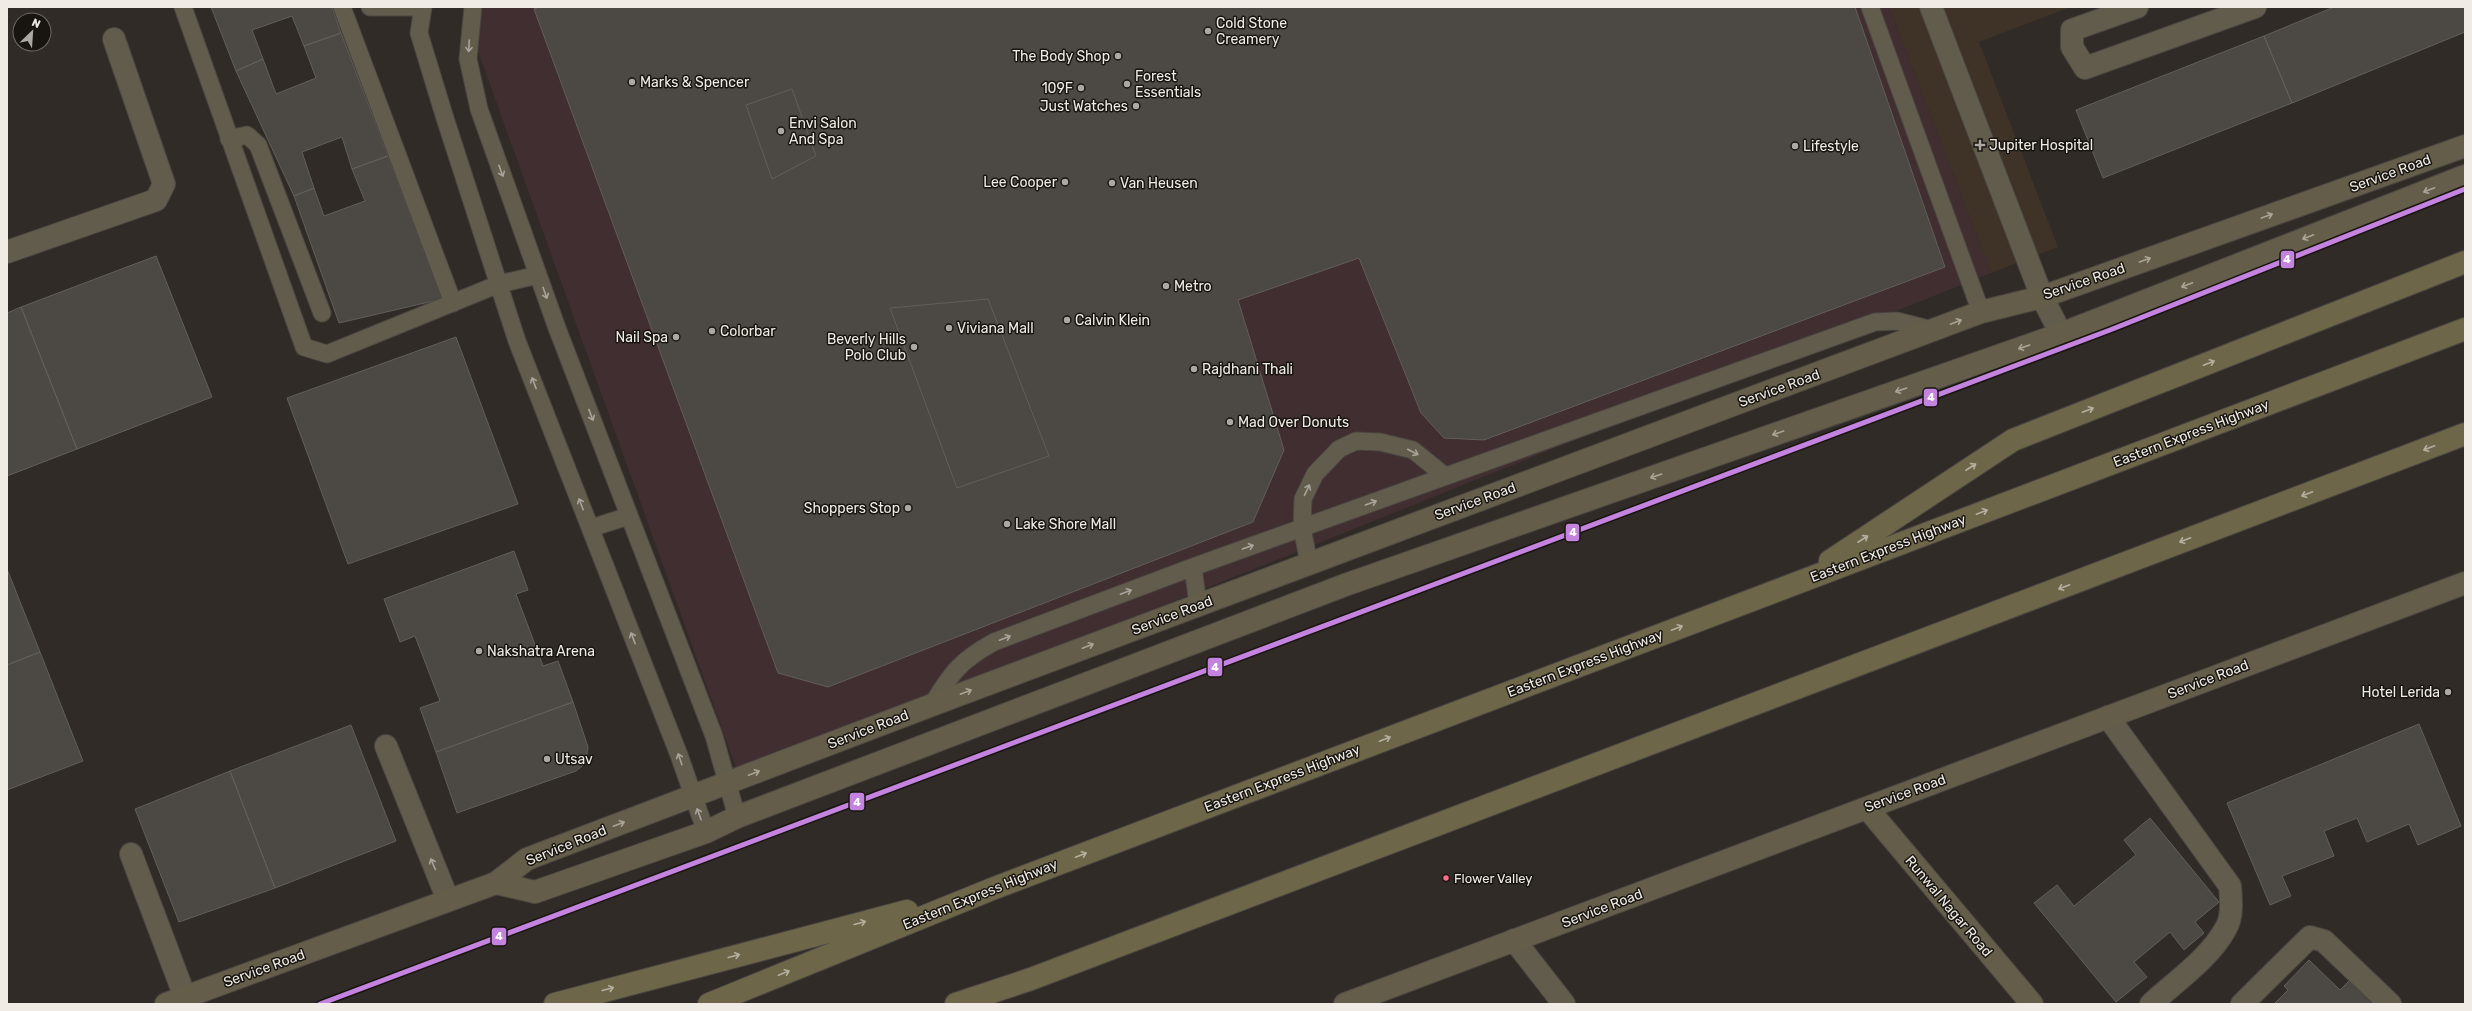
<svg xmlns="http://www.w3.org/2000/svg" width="2472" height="1011" font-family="Rubik,sans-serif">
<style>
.commercial{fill:#402e30}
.built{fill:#3e3326}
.building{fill:#4c4844;stroke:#625e59}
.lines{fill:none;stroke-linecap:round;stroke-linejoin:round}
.lane-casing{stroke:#4a4642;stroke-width:19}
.street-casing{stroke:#4a4642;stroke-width:24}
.secondary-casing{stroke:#4a4642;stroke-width:24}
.highway-casing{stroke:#4a4642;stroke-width:24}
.lane{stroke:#625c4d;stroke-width:17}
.street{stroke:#625c4d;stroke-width:22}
.secondary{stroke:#635d49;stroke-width:22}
.highway{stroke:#6d6649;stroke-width:22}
.metro-1-casing{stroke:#181511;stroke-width:8}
.metro-1{stroke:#c483df;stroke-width:5}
.oneway{stroke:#a9a499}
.oneway2{stroke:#aaa497}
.oneway3{stroke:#b5af9f}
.poi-dot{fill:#ada8a2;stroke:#181511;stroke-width:1.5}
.bus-dot{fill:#fb6d88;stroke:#181511;stroke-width:1.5}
.labels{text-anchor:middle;stroke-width:3;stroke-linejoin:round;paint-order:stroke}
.bus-label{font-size:13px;fill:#f0ebe5;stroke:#181511;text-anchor:start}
.poi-label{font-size:14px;fill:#f0ebe5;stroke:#181511;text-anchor:start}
.street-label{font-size:14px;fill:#f0ebe5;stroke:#181511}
.line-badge{stroke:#181511;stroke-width:1.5}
.badge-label{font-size:11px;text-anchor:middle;font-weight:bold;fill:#fff}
</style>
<rect width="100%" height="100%" fill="#302b26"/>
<path class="commercial" d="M462,7H1889L1991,273L739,776Z"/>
<path class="built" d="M1889,7H2071L1979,42L2058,247L1991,273Z"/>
<path class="building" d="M211,7H332L341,33L304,46L292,16L252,30L263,59L236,71Z
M540,7H1855L1945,267L1484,440L1444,438L1421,413L1359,258L1238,300L1284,450L1253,522L828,687L778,673L534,9Z
M2334,7H2465V32L2292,103L2264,36Z
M341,33L388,156L352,169L342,137L302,152L314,188L294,196L236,71L263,59L276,94L316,78L304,46Z
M2264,36L2292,103L2103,178L2076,110Z
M792,89L816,156L772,179L746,105Z
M388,156L442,299L339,323L294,196L314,188L324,216L365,201L352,169Z
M156,256L212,397L77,449L21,307Z
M988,299L1049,456L957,488L890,308Z
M21,307L77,449L7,476V313Z
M456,337L518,504L348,564L287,398Z
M514,551L528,590L516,594L543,666L558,661L573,702L436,752L420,708L440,701L415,636L400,642L384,599Z
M7,569L40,652L7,665Z
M40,652L83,761L7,790V665Z
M573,702L588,747L586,762L581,767L576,771L457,813L436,752Z
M2419,724L2461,826L2418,845L2409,824L2367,842L2357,818L2324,831L2334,856L2282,876L2291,896L2270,905L2227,803Z
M351,725L396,841L275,888L230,771Z
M230,771L275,888L179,922L135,809Z
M2150,818L2219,902L2195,922L2204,933L2184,950L2170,932L2134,962L2147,977L2116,1002L2034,903L2057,885L2074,906L2136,855L2124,840Z
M2309,960L2340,990L2353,977L2375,1004H2274L2288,990L2284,986Z"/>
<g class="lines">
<g class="lane-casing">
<path id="lane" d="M183,7L304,347L327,354L499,284L538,275
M342,7L453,303
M370,7H423
M423,7L419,33L444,115L517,341L679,755L706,832
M473,7L468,59L479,109L557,328L714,736L737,817
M1870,7L1981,312
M229,139L247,135L258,145L322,313
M591,528L629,516
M1309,563L1302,528L1303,499L1315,474L1339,449L1356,441L1380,442L1413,450L1445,476
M1193,567L1198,605
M932,705C951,673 961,660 994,642L1193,567L1875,322L1897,321L1932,330"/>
</g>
<g class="street-casing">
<path id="street" d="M1931,7L2042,297L2061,334
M2137,7L2072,30V47L2085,68L2255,7
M7,252L156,200L164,184L114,39
M2108,717L2230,886C2231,899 2233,916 2226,928C2210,958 2176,981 2151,1004
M386,746L448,900
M131,854L185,997
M1514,940L1564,1004
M2242,1004L2310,937L2324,941L2390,1004"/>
</g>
<g class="secondary-casing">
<path id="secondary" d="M1867,808L2032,1004
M496,883L535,892L706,832L737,817L1345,585L2061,334L2465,176
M166,1004L496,883L527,859L932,705L1981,312L2042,297L2465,146
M1345,1004L2465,583"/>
</g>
<g class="highway-casing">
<path id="highway" d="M1830,561L2013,440L2465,262
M555,1004L907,911
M709,1004L992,889L2465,329
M956,1004L1031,979L2465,434"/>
</g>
<use href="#lane" class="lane"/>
<use href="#street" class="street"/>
<use href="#secondary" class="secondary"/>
<use href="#highway" class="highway"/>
<g class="metro-1-casing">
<path id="metro-1" d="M320,1004L2110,330L2465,189"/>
</g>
<use href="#metro-1" class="metro-1"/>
</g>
<defs><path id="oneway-shaft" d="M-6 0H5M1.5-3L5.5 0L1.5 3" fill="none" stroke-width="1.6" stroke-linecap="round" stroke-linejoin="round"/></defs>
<g class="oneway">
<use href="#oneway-shaft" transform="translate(469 46) rotate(93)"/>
<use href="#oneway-shaft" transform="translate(501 171) rotate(70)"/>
<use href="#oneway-shaft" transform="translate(545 293) rotate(71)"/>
<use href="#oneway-shaft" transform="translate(534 383) rotate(-111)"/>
<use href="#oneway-shaft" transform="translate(591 415) rotate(69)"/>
<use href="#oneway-shaft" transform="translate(1413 452) rotate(27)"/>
<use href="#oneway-shaft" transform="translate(1307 490) rotate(-65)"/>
<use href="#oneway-shaft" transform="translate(1371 503) rotate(-20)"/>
<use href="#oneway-shaft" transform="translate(581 504) rotate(-111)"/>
<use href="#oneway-shaft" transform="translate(1248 547) rotate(-19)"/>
<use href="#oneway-shaft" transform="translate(1126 592) rotate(-21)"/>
<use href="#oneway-shaft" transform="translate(633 638) rotate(-111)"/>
<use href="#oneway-shaft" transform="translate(1005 638) rotate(-21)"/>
<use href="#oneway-shaft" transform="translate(680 759) rotate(-109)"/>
<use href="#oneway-shaft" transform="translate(699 814) rotate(-110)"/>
<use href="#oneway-shaft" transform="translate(433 864) rotate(-113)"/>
</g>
<g class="oneway2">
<use href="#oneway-shaft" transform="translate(2429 190) rotate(159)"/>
<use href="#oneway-shaft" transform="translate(2267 216) rotate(-20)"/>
<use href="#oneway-shaft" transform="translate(2308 237) rotate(159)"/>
<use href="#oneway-shaft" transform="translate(2145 260) rotate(-20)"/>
<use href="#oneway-shaft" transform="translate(2187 285) rotate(159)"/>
<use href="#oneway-shaft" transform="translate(1956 322) rotate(-21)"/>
<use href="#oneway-shaft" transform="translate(2024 347) rotate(161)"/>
<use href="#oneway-shaft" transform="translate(1901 390) rotate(161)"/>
<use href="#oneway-shaft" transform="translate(1778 433) rotate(161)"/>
<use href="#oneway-shaft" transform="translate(1656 476) rotate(161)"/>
<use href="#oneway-shaft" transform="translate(1088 646) rotate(-21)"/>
<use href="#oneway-shaft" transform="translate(966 692) rotate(-21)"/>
<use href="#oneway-shaft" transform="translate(754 773) rotate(-21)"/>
<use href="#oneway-shaft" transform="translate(619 824) rotate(-21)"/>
</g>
<g class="oneway3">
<use href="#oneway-shaft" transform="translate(2209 363) rotate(-21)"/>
<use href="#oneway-shaft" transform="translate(2088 410) rotate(-21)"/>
<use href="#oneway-shaft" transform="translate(2429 448) rotate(159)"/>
<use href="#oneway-shaft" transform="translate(1971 467) rotate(-33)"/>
<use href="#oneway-shaft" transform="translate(2307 494) rotate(159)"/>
<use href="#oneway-shaft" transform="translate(1982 512) rotate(-21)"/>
<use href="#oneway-shaft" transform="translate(1863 539) rotate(-33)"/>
<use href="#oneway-shaft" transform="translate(2185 540) rotate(159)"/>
<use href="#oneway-shaft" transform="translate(2064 587) rotate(159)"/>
<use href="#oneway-shaft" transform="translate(1677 628) rotate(-21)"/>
<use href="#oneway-shaft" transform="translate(1385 739) rotate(-21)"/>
<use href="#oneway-shaft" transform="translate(1081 855) rotate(-21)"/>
<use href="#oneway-shaft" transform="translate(860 923) rotate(-15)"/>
<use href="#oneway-shaft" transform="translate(734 956) rotate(-15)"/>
<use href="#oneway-shaft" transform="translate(784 973) rotate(-22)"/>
<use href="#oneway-shaft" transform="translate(608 989) rotate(-15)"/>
</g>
<g class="poi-dot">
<circle cx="1208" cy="31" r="4"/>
<circle cx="1118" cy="56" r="4"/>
<circle cx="632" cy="82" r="4"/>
<circle cx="1127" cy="84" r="4"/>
<circle cx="1081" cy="88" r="4"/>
<circle cx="1136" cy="106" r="4"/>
<circle cx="781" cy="131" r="4"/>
<path d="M1978 139h4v4h4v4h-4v4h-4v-4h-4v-4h4z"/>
<circle cx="1795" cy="146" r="4"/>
<circle cx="1065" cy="182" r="4"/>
<circle cx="1112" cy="183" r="4"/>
<circle cx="1166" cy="286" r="4"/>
<circle cx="1067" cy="320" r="4"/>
<circle cx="949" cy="328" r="4"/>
<circle cx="712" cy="331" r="4"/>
<circle cx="676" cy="337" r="4"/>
<circle cx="914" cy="347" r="4"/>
<circle cx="1194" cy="369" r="4"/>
<circle cx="1230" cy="422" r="4"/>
<circle cx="908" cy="508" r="4"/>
<circle cx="1007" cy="524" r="4"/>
<circle cx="479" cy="651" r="4"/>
<circle cx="2448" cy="692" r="4"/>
<circle cx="547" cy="759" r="4"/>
</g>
<circle class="bus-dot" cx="1446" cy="878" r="3.5"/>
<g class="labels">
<g class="bus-label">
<text x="1454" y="883">Flower Valley</text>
</g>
<g class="poi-label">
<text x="1216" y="28">Cold Stone<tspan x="1216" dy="16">Creamery</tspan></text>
<text x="1110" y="61" text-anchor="end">The Body Shop</text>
<text x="1135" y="81">Forest<tspan x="1135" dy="16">Essentials</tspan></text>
<text x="640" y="87">Marks &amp; Spencer</text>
<text x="1073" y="93" text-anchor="end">109F</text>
<text x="1128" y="111" text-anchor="end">Just Watches</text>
<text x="789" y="128">Envi Salon<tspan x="789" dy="16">And Spa</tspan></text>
<text x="1989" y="150">Jupiter Hospital</text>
<text x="1803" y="151">Lifestyle</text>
<text x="1057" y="187" text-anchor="end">Lee Cooper</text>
<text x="1120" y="188">Van Heusen</text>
<text x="1174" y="291">Metro</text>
<text x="1075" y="325">Calvin Klein</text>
<text x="957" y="333">Viviana Mall</text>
<text x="720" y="336">Colorbar</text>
<text x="668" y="342" text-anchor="end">Nail Spa</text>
<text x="906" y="344" text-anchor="end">Beverly Hills<tspan x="906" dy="16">Polo Club</tspan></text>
<text x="1202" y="374">Rajdhani Thali</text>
<text x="1238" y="427">Mad Over Donuts</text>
<text x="900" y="513" text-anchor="end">Shoppers Stop</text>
<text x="1015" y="529">Lake Shore Mall</text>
<text x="487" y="656">Nakshatra Arena</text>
<text x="2440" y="697" text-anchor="end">Hotel Lerida</text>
<text x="555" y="764">Utsav</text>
</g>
<g class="street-label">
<text transform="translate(2390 173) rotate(-20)" y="5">Service Road</text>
<text transform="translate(2084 281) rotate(-19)" y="5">Service Road</text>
<text transform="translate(1779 388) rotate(-20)" y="5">Service Road</text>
<text transform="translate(2191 433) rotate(-21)" y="5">Eastern Express Highway</text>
<text transform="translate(1475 501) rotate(-20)" y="5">Service Road</text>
<text transform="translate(1888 548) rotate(-21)" y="5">Eastern Express Highway</text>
<text transform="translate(1172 615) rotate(-21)" y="5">Service Road</text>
<text transform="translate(1585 663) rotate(-21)" y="5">Eastern Express Highway</text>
<text transform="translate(2208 679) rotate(-21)" y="5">Service Road</text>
<text transform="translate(868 729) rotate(-21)" y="5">Service Road</text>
<text transform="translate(1282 778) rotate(-21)" y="5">Eastern Express Highway</text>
<text transform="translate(1905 793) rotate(-20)" y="5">Service Road</text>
<text transform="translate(566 845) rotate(-22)" y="5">Service Road</text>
<text transform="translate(980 894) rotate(-22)" y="5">Eastern Express Highway</text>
<text transform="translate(1949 906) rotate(50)" y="5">Runwal Nagar Road</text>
<text transform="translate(1602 908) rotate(-21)" y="5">Service Road</text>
<text transform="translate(264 968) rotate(-20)" y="5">Service Road</text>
</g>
</g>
<g class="line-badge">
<rect x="2280" y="250" width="15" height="19" rx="4" fill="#c483df"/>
<rect x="1923" y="388" width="15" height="19" rx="4" fill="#c483df"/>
<rect x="1565" y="523" width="15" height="19" rx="4" fill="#c483df"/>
<rect x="1207" y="657" width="16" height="20" rx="4" fill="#c483df"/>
<rect x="849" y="792" width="16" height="19" rx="4" fill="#c483df"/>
<rect x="491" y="927" width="16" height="19" rx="4" fill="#c483df"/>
</g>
<g class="badge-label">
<text x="2287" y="263">4</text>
<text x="1931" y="401">4</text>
<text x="1573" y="536">4</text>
<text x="1215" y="671">4</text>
<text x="857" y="806">4</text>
<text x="499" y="940">4</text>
</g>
<rect width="2472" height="1011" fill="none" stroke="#f0ebe5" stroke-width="16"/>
<g transform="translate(32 32) rotate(25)"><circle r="19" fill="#181511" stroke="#6e6b66"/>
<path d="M0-3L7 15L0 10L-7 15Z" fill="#ada8a2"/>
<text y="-6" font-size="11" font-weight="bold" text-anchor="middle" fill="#f0ebe5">N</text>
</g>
</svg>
